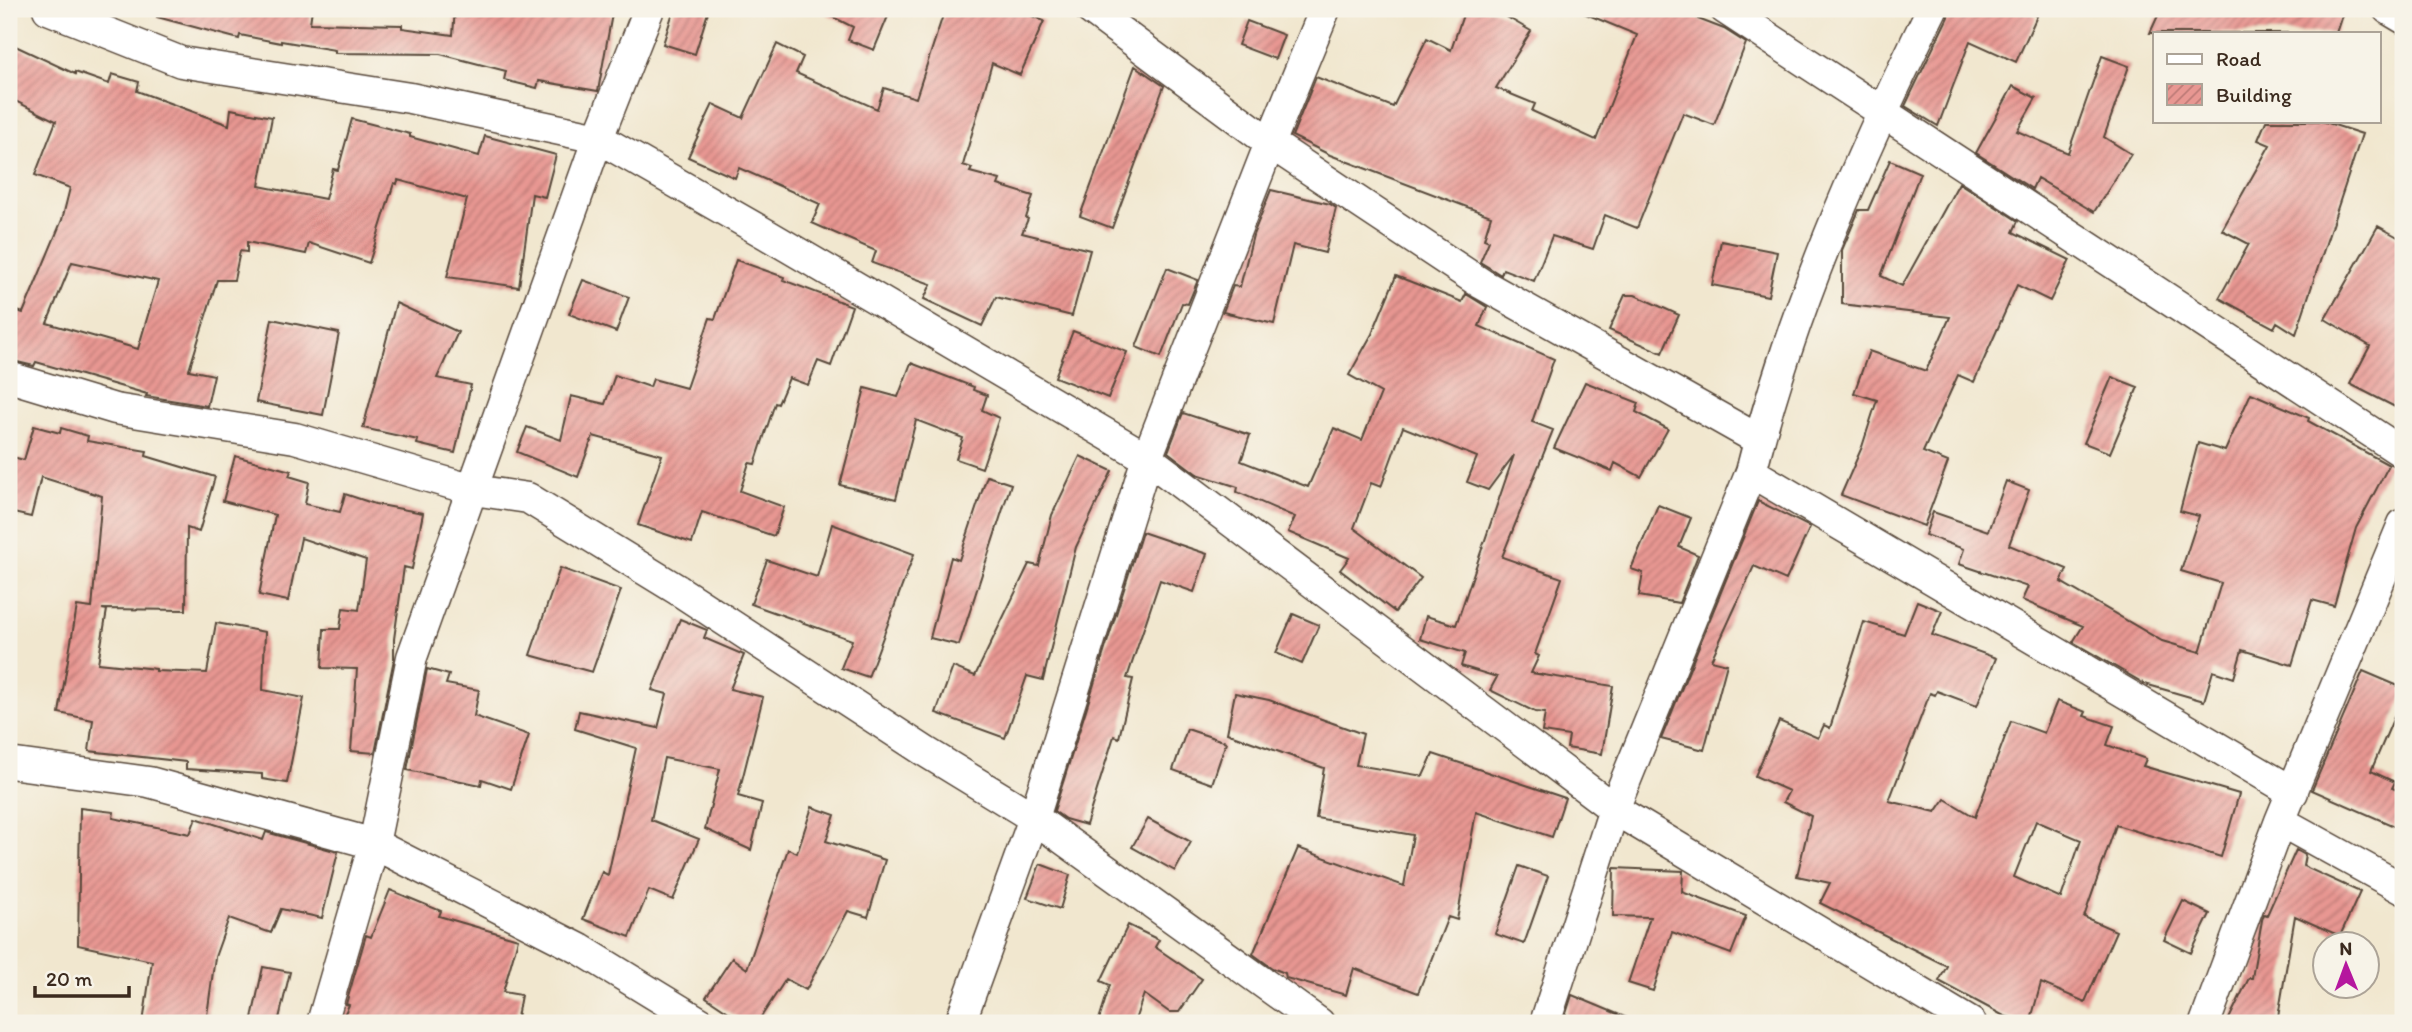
<svg xmlns="http://www.w3.org/2000/svg" width="2412" height="1032" font-family="Itim,sans-serif">
<style>
.building{fill:url(#building-hatch);fill-rule:evenodd}
.lines{fill:none;stroke-linecap:round;stroke-linejoin:round}
.minor-casing{stroke:#564639;stroke-width:33}
.minor{stroke:#fff;stroke-width:30}
</style>
<defs>
<pattern id="building-hatch" width="6" height="6" patternUnits="userSpaceOnUse" patternTransform="scale(1.75)"><rect width="6" height="6" fill="#e89792"/><path d="M-1 1l2-2M0 6l6-6M5 7l2-2" fill="none" stroke="#bd7b77"/></pattern>
</defs>
<rect width="100%" height="100%" fill="#f7f3e8"/>
<filter id="ink" filterUnits="userSpaceOnUse"><feTurbulence type="fractalNoise" baseFrequency=".0143" numOctaves="2"/><feDisplacementMap in="SourceGraphic" scale="14" xChannelSelector="R" yChannelSelector="G"/><feConvolveMatrix kernelMatrix="1 2 1 2 8 2 1 2 1" color-interpolation-filters="sRGB"/></filter>
<filter id="wash" filterUnits="userSpaceOnUse"><feTurbulence type="fractalNoise" baseFrequency=".00686" numOctaves="4" result="noise"/><feDisplacementMap in="SourceGraphic" scale="28" xChannelSelector="R" yChannelSelector="G"/><feGaussianBlur stdDeviation="1.57" result="paint"/><feColorMatrix in="noise" values="0 0 0 0 0 0 0 0 0 0 0 0 0 0 0 0 0 1.4 0 .05"/><feComposite in="paint" operator="in"/></filter>
<g filter="url(#wash)">
<rect width="100%" height="100%" fill="#f1e7cf"/>
<g id="blocks">
<path class="building" d="M158,9H312L310,23L402,25V28L453,35L455,9H551L576,15L577,9H583L612,14L598,91L539,81L537,88L504,80L506,71L440,54L335,53V50L281,41V43L240,35L239,39L157,17Z
M674,9H709L695,54L663,44Z
M817,9H891L874,50L848,40L853,27Z
M945,9H1016L1044,21L1020,75L992,63L963,165L972,168L970,172L1000,180L998,185L1033,196L1026,218L1028,219L1022,233L1090,250L1072,316L996,297L982,326L924,299L931,284L872,263L876,251L812,223L820,204L739,168L735,178L688,157L713,104L743,118L777,44L803,57L796,73L877,109L884,88L916,98Z
M1465,9H1493L1531,31L1496,88L1535,104L1532,111L1596,140L1637,35L1574,9H1705L1698,19L1724,29L1746,43L1714,125L1683,113L1637,228L1605,215L1593,249L1552,236L1534,281L1503,269L1501,275L1480,262L1489,241L1484,239L1491,216L1330,155L1292,136L1316,77L1393,107L1427,38L1451,50Z
M1949,9H2023L2037,16L2016,62L1970,41L1938,126L1905,106L1948,17Z
M2161,9H2344L2336,33H2150Z
M1247,21L1284,35L1275,59L1238,45Z
M9,43L75,74V72L109,84L112,74L139,82L137,91L229,125L231,109L272,117L259,186L325,199L333,169L338,170L352,119L410,134V137L479,156L485,136L556,155L545,197L532,194L519,287L447,277L467,199L398,180L397,184L394,183L369,263L309,243L306,254L247,242V252L240,251L234,280H217L189,370L214,375L207,406L146,396L147,394L36,362L34,366L9,360V308L23,313L62,220L70,188L35,175L56,121L9,98ZM72,262L158,281L138,349L47,323Z
M2102,56L2129,66L2104,137L2131,154L2094,212L2037,178L2032,189L1976,153L2013,86L2036,98L2017,131L2068,153Z
M1135,66L1164,86L1112,228L1080,216Z
M2266,121H2322L2362,134L2296,334L2277,322L2274,328L2219,298L2249,244L2222,230L2270,145L2258,140Z
M1890,160L1920,173L1881,276L1902,286L1959,183L2018,221L2013,232L2070,260L2050,301L2017,285L1974,382L1958,375L1923,452L1948,462L1924,526L1841,495L1862,447L1877,400L1854,393L1869,351L1926,371L1950,317L1842,304V250L1859,210H1868Z
M1271,190L1330,204L1336,208L1325,253L1293,245L1274,324L1223,312L1233,286L1240,287L1253,235Z
M2378,226L2403,240V411L2350,384L2370,346L2325,319Z
M1721,241L1777,252L1768,296L1712,285Z
M736,260L784,277L783,280L852,306L831,366L818,361L808,385L789,378L778,404L775,403L755,464L749,463L740,491L784,507L774,536L702,512L692,543L638,525L662,455L593,436L578,477L517,452L527,427L561,440L571,396L605,404L615,375L650,387L653,379L686,388L710,318L715,319Z
M1167,268L1198,280L1188,304L1182,303L1161,357L1136,347Z
M1396,276L1462,302L1466,294L1487,307L1479,326L1554,359L1532,422L1553,430L1502,557L1562,578L1535,654L1539,656L1531,673L1613,686L1602,754L1567,748L1569,736L1542,732L1545,713L1535,712L1490,690L1497,677L1461,666L1465,653L1420,639L1426,616L1456,625L1514,455L1488,490L1467,482L1477,457L1403,427L1381,487L1371,483L1354,528L1421,578L1395,612L1340,570L1349,558L1288,532L1295,517L1237,492L1238,487L1197,474L1168,452L1183,413L1250,435L1241,461L1308,487L1334,428L1362,440L1381,393L1349,375L1372,334Z
M583,280L629,297L616,332L569,314Z
M1625,295H1635L1679,315L1662,353L1609,330Z
M396,303L458,332L437,378L471,385L455,453L417,444L418,440L363,428Z
M272,319L339,333L323,415L256,402Z
M1073,331L1127,352L1108,398L1055,377Z
M911,363L974,387L973,390L987,395L982,410L999,418L982,468L956,459L963,438L916,420L896,499L840,485L865,388L898,397Z
M2112,377L2138,387L2110,453L2084,443Z
M1585,382L1639,403L1636,412L1668,429L1641,477L1615,463L1612,471L1554,448Z
M2251,393L2309,418L2308,421L2389,465L2356,528L2334,606L2312,600L2292,665L2242,650L2234,678L2213,671L2204,701L2145,684L2073,642L2083,626L2022,600L2028,587L1959,564L1964,549L1925,535L1933,512L1988,531L2006,481L2029,490L2009,545L2067,569L2061,582L2162,641L2200,652L2221,583L2181,571L2199,516L2180,511L2198,443L2225,451Z
M34,426L60,433L61,428L88,436L87,441L147,451L146,456L215,477L199,532L187,528L186,610L102,609L107,610L98,663L156,669V671L207,673L216,623L265,632L263,690L304,698L287,783L262,779V774L186,769V762L89,751L93,720L59,713L77,606L92,608L102,496L41,477L31,517L9,512V456L24,460Z
M235,456L291,471L289,476L309,482L305,504L340,512L345,494L375,504L423,513L412,569L404,567L394,639V659L375,753L351,751L357,669L322,668L324,629H340L343,608L359,610L366,560L301,538L288,601L259,595L275,515L223,501Z
M1080,456L1112,471L1076,547L1043,680L1027,676L1005,738L936,713L953,667L975,676L1029,564L1039,566L1052,515Z
M987,476L1011,484L959,645L930,638L951,557L959,560Z
M1758,501L1810,527L1786,580L1754,566L1711,660L1727,664L1704,750L1661,739Z
M1658,505L1691,518L1679,547L1698,555L1679,603L1639,596L1643,573L1631,569Z
M832,524L914,554L868,677L841,668L852,640L751,604L767,560L817,577Z
M1142,532L1207,554L1194,592L1160,580L1127,678L1133,679L1119,738L1114,736L1086,825L1065,819L1054,811Z
M560,568L621,590L592,672L530,655Z
M1917,601L1942,611L1932,635L1996,658L1977,706L1937,691L1935,695L1930,693L1889,801L1936,812L1945,799L1975,817L2011,721L2044,733L2057,701L2086,712L2084,716L2114,726L2107,745L2146,759L2143,766L2239,794L2221,857L2116,825L2084,917L2116,931L2085,1002L2041,983L2030,1023L2004,1016L1939,981L1947,966L1820,903L1830,883L1797,876L1811,816L1783,802L1789,791L1755,776L1779,721L1818,738L1824,725L1830,728L1864,622L1904,634ZM2036,821L2081,840L2061,898L2014,877Z
M1293,614L1319,625L1302,664L1276,653Z
M680,619L707,630L704,638L744,655L730,689L763,697L738,796L762,803L751,850L705,829L720,769L664,758L651,820L699,839L673,900L649,890L630,937L583,919L602,872L608,875L636,748L575,729L579,711L658,728L667,694L652,690Z
M427,669L449,675L446,684L479,690L474,716L529,735L511,789L482,779L481,785L407,770Z
M2363,671L2403,688V696L2371,771L2395,782L2392,788L2403,792V830L2312,790Z
M1235,693L1269,700L1363,734L1356,765L1423,776L1433,754L1565,798L1552,837L1476,812L1457,920L1448,917L1418,993L1354,968L1346,995L1286,978L1285,973L1272,968L1253,954L1298,848L1404,886L1413,835L1316,818L1324,768L1227,733Z
M1187,729L1226,742L1212,784L1173,770Z
M812,807L835,815L826,841L885,860L868,917L848,911L806,990L786,979L757,1023H745L706,997L732,958L747,969L788,849L797,853Z
M80,808L114,812L113,818L190,834L196,818L263,840L266,832L338,852L322,918L281,909L271,933L229,918L215,957L206,1023H143L152,961L78,945Z
M1148,819L1191,842L1175,871L1132,847Z
M2296,850L2305,855L2303,866L2360,892L2340,936L2295,916L2277,1023H2227L2249,978H2252L2262,920L2264,914L2267,915Z
M1040,864L1070,875L1060,909L1027,898Z
M1519,866L1548,876L1524,944L1495,934Z
M1614,868L1683,871L1682,892L1746,916L1731,954L1672,932L1653,991L1628,983L1650,917L1613,916Z
M390,890L441,911L439,916L518,939L503,992L521,995L516,1023H340L349,1005L346,1004L366,935L371,937Z
M2183,901L2210,914L2191,953L2164,940Z
M1128,925L1159,940L1155,947L1202,979L1179,1012H1169L1144,994L1134,1023H1098L1110,985L1101,981Z
M263,967L290,972L278,1023H251Z
M1572,995L1639,1023H1563Z"/>
</g>
</g>
<g filter="url(#ink)">
<use href="#blocks" fill-opacity="0" stroke="#564639" stroke-width="2"/>
<g class="lines">
<g class="minor-casing">
<path id="minor" d="M48,9L181,62L410,98L598,138L766,234L1147,458L1614,809L1971,1023
M1090,9L1270,143L1482,284L1759,440
M1725,9L2403,453
M2388,9L2403,18
M9,377L115,409L295,438L473,490L528,498L678,590L926,752L1034,818L1319,1023
M1751,472L2293,792
M9,763L149,782L374,844L580,949L701,1023
M2280,821L2403,889
M322,1023L374,844L412,657L598,138L649,9
M960,1023L1034,818L1147,458L1270,143L1325,9
M1545,1023L1614,809L1751,472C1791,311 1859,157 1932,9
M2205,1023L2280,821L2403,524"/>
</g>
<use href="#minor" class="minor"/>
</g>
</g>
<rect width="2412" height="1032" fill="none" stroke="#f7f3e8" stroke-width="35"/>
<rect x="2153" y="32" width="228" height="91" fill="#f7f3e8" stroke="#aca397" stroke-width="2"/>
<rect x="2167" y="54" width="35" height="10" fill="#ffffff" stroke="#aca397" stroke-width="2"/>
<text x="2216" y="66" font-size="21" fill="#3b2a1e">Road</text>
<rect x="2167" y="84" width="35" height="21" fill="url(#building-hatch)" stroke="#aca397" stroke-width="2"/>
<text x="2216" y="102" font-size="21" fill="#3b2a1e">Building</text>
<g transform="translate(2346 965) rotate(359)"><circle r="33" fill="#f7f3e8" stroke="#aca397" stroke-width="2"/>
<path d="M0-5L12 26L0 18L-12 26Z" fill="#b5179e"/>
<text y="-10" font-size="19" font-weight="bold" text-anchor="middle" fill="#3b2a1e">N</text>
</g>
<path d="M35 986v10h94v-10" fill="none" stroke="#3b2a1e" stroke-width="3.5"/>
<text x="46" y="986" font-size="21" fill="#3b2a1e" stroke="#f7f3e8" stroke-width="5" paint-order="stroke">20 m</text>
</svg>
